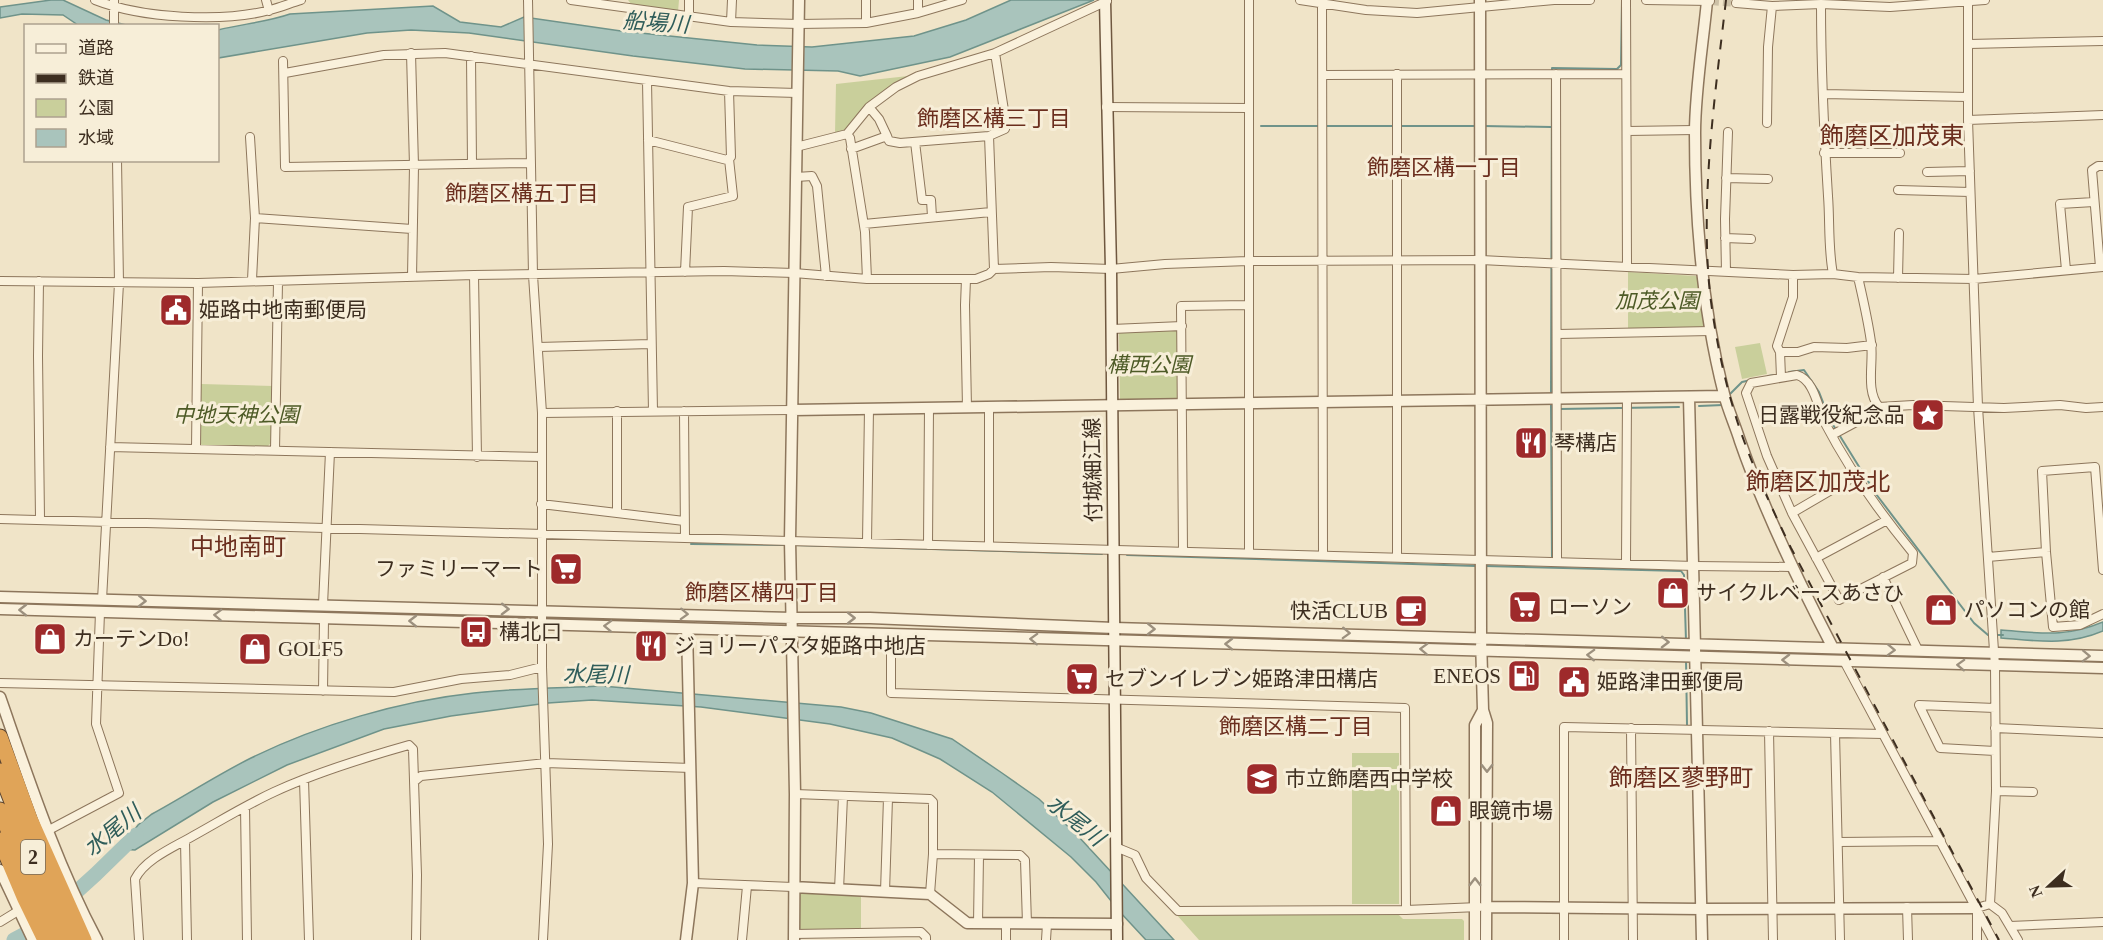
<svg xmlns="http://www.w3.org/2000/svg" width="2103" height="940" font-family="'Times New Roman','Noto Sans JP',serif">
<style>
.green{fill:#c9cf9b}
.water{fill:#a9c4bc;stroke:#6f938a;stroke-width:1.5}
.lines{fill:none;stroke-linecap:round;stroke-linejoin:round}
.stream{stroke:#6f938a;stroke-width:2}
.river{stroke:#a9c4bc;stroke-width:15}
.minor-tunnel{stroke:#ccc0a6;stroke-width:8;stroke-dasharray:8 4;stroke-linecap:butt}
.minor-casing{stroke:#8d765c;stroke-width:10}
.tertiary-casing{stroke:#8d765c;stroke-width:13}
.secondary-casing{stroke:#6f573f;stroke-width:13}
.motorway-casing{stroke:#5b4430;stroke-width:17}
.minor{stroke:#faf1dc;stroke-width:8}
.tertiary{stroke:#faf1dc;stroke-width:10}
.secondary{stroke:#faf1dc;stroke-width:10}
.motorway{stroke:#e0a458;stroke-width:15}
.rail{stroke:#3d2e20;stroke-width:2;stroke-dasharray:10 10;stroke-linecap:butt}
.oneway{stroke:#9c907e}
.labels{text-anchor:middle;stroke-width:6;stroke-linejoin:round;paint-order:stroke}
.shield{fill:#f7eed8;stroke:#756857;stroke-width:1.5}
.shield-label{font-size:20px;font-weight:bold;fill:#3d2e20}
.park-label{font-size:21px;font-style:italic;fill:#4d5a26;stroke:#f7eed8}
.poi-label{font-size:21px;fill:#3d2e20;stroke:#f7eed8;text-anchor:start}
.street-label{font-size:21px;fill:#3d2e20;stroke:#f7eed8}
.water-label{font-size:22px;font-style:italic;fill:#2f5d5a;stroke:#f7eed8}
.neighbourhood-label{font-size:22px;fill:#6b2e1e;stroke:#f7eed8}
.quarter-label{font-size:24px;fill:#6b2e1e;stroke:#f7eed8}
</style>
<rect width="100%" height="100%" fill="#f0e4c8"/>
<path class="green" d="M628,0H679L678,12L631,4Z
M908,76L865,106L848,129L835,133L836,84Z
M1628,272L1696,276L1699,281L1705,325L1701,328L1628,329Z
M1177,330L1179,398L1120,400L1119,332Z
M1760,343L1767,374L1742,379L1735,347Z
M201,384L273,386L271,443L267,447L202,446L200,442Z
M1352,753H1399V904H1352Z
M799,892L861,894V929L799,930Z
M1176,914H1398L1403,919H1462L1464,921V940H1199Z"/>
<path class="water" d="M51,0H63L106,20L126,25H78L63,15L22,14L0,18V7Z
M1011,0H1094L950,57L860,76L838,71L745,69L633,56L469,33L411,30L367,33L218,58V30C242,24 267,22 290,14L433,6L460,22L501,27L524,17L621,31L757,45L812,47L914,36L966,20Z
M2103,622V631C2068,646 2038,641 2001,638V630C2041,633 2065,638 2103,622Z
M602,686L841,707L871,713L952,739L1002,773L1039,799L1078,836L1174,940H1146L1119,911L1096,882L1071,857L992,792L940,759L892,738L830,724L701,707L592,700L548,703L451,716L384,729L287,765L213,802L135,850L120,849L138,825L152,814C185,796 217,775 251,758C318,725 400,701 474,693C517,688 559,688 602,686Z"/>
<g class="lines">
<path class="stream" d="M1261,126H1477
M1483,126L1551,127
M1789,372L1804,370L1819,392L1830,420L1876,494L1974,623L1988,635H2003
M1768,376L1775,375
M1551,394L1552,68L1617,69L1621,65L1622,0
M1729,395L1742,382L1751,380
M1551,403L1552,559
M1699,406L1723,405
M1560,409L1679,407
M691,544L787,545
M793,545L1102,554
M1127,555L1476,566
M1485,566L1681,571L1684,575L1686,641
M1686,659L1687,725"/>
<path class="river" d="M64,903L96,874L136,835
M14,940L31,931L41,922"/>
<path class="minor-tunnel" d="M1711,1L1736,3"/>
<g class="minor-casing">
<path id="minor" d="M95,0C141,18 222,23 270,10C281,7 291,3 301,0
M114,0V26
M266,0L269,11
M528,0L533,275L542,413V667L548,844L543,940
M571,0L731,22L799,24L866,23L918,13L962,0
M689,0V16
M918,0V13
M1249,0V553
M1300,0L1366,10L1417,13L1554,0H1590
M1626,0L1627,266
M1646,0L1710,1
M1968,0V120L1978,407L1995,666L1996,791L1990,904
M1736,3L1772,6L1821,4L1890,7L1985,0
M1322,4L1323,555
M1821,4C1821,68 1824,132 1828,196C1830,222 1828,248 1833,274
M731,22L732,0
M866,23V0
M1969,44L2103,41
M411,53L414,166L412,277
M471,56L472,164
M283,61L285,167L530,163
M285,73L384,55L445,53L729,91L797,93
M1397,74V557
M1556,74L1557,561
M1323,75L1626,74
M647,81L653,411
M1824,94L1968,97
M869,107L879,119L887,136
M1106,107L1248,108
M1968,120L2103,115
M1767,123L1768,47L1772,6
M1627,131L1695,130
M847,134L850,138L865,232L867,279
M250,137L255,218
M648,140L727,160L731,157L729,91
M915,142L922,200H931L932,217
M796,147L847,134L869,107L896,87L918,76L995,53L1107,1
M851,149L887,136L889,141L900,143L989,136
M1824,153H1900
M1927,172L1970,171
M796,177L812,176L817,186L826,276
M1726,178L1768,179
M1898,190L1970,192
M864,224L991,212
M1725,238L1751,239
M2100,267L2092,170L2098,166H2103
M994,269L989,136L1005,129L1006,123L995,53
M2066,270L2060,204L2094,202
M685,272L688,207L733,196L729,159
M1726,272L1725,219L1728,132
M474,275L477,457
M1858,277C1863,299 1868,320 1871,342C1874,363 1865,390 1879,407L1913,405L2004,408L2060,405L2086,408L2103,407
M1898,278L1899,233
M966,279L965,305L967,408
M252,280L255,218L412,229
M0,281L198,283L474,275L724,271L794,273L867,279H976L989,274L994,269L1051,267L1111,269L1165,264L1248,261L1481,260L1793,275L1833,274L1858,277L1974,279L2103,267
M39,281L38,356L40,518
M1112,329L1182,326
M1558,334L1711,331
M538,347L651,344
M1780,352H1798L1814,347L1847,348L1872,345
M1797,375C1815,380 1818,410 1826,425C1850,471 1881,514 1913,553L1912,563L1839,600L1792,513L1767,456L1746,393L1751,383Z
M1781,377L1780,352L1777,346L1793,297V275
M617,411V513L684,521
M684,411L685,537
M542,413L793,410
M1832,435L1871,414L1879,407
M110,447L542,457
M196,448L198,283
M275,450L278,282
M541,504L617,513
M1792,513L1857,475
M0,519L1695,566L1791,567
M867,542L869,409
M928,545L929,408
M989,545V408
M1183,551L1181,306L1248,305
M1988,557L2046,552
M1816,558L1887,520
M1626,563L1627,398
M2103,570L2095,467L2042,471L2046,552L2053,627L2080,625L2103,614
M1883,577L1918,650
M102,600L119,283L117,160
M323,605L330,452
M891,634V693L1405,708L1406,910
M1844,661L1993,940
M0,683L394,692L461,679L510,675L542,667
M323,691L324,619
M1995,708L1919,705L1940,748L1995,751
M1631,728L1633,940
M1995,728L2103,733
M1769,731L1773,940
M1835,733L1840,940
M304,780L309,940
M415,781L421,776L546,763L691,768
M1996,791L2033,792
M795,794L930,799L933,802V854L930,894
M245,807L247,940
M47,831L119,793L96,724L100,612
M185,841L187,940
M1838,842L1941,841
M1118,848L1135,855L1146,878L1178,911L1406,910L1479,907
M933,854L1020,855L1025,860L1027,924
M693,883L793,887
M839,890L843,796
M885,892L888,798
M1990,904L2002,913L2018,940
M1907,907L1908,940
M0,922L18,911
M978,924L979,855
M2010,926L2103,922
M794,934L921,932L926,937V940
M139,940L135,879C145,859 174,847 193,836C220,821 246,805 274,792C317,772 363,758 409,745L413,749L417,875L416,940
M742,940L747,886
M1006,940V924
M1046,940L1047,924
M1564,940V727L1883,734
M1977,940V908L1990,904"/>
</g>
<g class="tertiary-casing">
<path id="tertiary" d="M1480,0L1481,638L1483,710L1487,723L1486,940
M1707,1C1703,43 1695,91 1695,133C1695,220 1702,308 1724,394C1728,410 1735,425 1740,441C1765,513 1798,581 1833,648
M1689,397L1702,940
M793,410L1724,396
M0,597L792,618H870L1114,628L2103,656
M0,609L2103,668
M0,697C29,780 56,863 97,940
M0,870L33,940
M793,887L930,894L967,923L1117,924
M1486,907L1701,909L1977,908
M686,940L693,883L687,629
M794,940L795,794L790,540L799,0
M1475,940V725L1483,710"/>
</g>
<g class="secondary-casing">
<path id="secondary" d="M1105,0L1111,269L1117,940"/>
</g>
<g class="motorway-casing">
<path id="motorway" d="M0,737L30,819L84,940
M0,771L44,884L71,940
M0,810L32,889L57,940
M0,840L25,899L45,940"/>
</g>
<use href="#minor" class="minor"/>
<use href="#tertiary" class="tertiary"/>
<use href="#secondary" class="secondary"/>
<use href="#motorway" class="motorway"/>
<path class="rail" d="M1726,0C1715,96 1700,198 1710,294C1715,334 1723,375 1735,414C1749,460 1770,504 1791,548L1999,940"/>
</g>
<defs><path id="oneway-chevron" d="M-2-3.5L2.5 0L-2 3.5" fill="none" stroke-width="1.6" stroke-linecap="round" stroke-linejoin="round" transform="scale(1.5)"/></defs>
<g class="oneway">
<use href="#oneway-chevron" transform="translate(142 601) rotate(1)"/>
<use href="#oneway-chevron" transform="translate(505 609) rotate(1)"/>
<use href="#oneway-chevron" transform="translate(23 610) rotate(-179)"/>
<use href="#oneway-chevron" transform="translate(684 614) rotate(2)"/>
<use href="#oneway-chevron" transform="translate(218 615) rotate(-178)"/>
<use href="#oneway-chevron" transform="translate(851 618)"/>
<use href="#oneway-chevron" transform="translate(413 621) rotate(-179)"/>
<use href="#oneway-chevron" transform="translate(608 626) rotate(-178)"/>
<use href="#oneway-chevron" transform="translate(1151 629) rotate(1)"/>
<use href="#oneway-chevron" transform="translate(1346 633) rotate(2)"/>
<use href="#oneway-chevron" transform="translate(1034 639) rotate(-178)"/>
<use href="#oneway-chevron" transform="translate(1665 642) rotate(1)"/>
<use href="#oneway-chevron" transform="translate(1229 644) rotate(-179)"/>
<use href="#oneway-chevron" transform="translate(1424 649) rotate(-178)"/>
<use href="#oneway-chevron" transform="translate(1891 650) rotate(2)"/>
<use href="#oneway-chevron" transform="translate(1591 655) rotate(-178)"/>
<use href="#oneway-chevron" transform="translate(2086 656) rotate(2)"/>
<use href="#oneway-chevron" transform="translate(1786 660) rotate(-179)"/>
<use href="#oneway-chevron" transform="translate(1961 665) rotate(-178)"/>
<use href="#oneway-chevron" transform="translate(1487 768) rotate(90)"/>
<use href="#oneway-chevron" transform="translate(1475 882) rotate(-90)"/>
</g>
<defs>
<g id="civic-square" transform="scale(1.725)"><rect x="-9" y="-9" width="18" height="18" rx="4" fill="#9e2a2b" stroke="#f7eed8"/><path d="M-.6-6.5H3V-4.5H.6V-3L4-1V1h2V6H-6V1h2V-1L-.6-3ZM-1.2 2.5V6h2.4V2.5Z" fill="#fff"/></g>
<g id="sight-square" transform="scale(1.725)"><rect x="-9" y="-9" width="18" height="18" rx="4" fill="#9e2a2b" stroke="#f7eed8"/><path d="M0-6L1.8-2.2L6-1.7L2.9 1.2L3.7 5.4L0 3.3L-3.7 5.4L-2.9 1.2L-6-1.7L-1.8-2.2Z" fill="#fff"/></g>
<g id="restaurant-square" transform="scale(1.725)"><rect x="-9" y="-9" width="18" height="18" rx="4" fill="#9e2a2b" stroke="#f7eed8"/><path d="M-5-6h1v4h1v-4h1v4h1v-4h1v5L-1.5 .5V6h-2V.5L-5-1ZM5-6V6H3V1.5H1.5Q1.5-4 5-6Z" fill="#fff"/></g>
<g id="supermarket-square" transform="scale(1.725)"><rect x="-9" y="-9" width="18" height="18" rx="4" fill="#9e2a2b" stroke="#f7eed8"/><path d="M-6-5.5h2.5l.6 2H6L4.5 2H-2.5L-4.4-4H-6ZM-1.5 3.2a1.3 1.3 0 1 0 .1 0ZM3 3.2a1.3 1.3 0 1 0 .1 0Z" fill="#fff"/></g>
<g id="shop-square" transform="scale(1.725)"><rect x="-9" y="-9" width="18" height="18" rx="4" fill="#9e2a2b" stroke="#f7eed8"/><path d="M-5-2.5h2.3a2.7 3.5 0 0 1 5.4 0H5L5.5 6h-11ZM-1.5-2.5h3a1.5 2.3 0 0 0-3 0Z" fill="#fff"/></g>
<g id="cafe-square" transform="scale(1.725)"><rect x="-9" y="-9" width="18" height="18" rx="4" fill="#9e2a2b" stroke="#f7eed8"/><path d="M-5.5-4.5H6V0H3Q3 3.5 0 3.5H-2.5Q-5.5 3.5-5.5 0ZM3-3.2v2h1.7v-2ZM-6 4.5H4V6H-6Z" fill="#fff"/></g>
<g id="bus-square" transform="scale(1.725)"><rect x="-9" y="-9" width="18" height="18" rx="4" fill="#9e2a2b" stroke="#f7eed8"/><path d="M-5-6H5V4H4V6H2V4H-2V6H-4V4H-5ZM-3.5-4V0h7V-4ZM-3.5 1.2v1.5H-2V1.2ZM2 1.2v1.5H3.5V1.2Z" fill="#fff"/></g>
<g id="fuel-square" transform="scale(1.725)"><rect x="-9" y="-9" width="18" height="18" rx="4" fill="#9e2a2b" stroke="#f7eed8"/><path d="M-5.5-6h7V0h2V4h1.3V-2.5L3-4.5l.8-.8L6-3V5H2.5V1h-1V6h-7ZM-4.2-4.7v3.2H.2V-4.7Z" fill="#fff"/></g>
<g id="school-square" transform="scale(1.725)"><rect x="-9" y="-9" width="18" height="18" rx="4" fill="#9e2a2b" stroke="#f7eed8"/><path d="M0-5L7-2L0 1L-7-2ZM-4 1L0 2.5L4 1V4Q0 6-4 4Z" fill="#fff"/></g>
</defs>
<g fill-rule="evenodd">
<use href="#civic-square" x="176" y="310"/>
<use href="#sight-square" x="1928" y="415"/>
<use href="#restaurant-square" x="1531" y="443"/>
<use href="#supermarket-square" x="566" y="569"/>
<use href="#shop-square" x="1673" y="593"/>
<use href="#supermarket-square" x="1525" y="607"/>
<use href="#shop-square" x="1941" y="610"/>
<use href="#cafe-square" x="1411" y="611"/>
<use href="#bus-square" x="476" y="632"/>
<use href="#shop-square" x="50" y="639"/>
<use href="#restaurant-square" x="651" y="646"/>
<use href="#shop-square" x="255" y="649"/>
<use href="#fuel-square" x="1524" y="676"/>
<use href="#supermarket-square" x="1082" y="679"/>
<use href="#civic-square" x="1574" y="682"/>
<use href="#school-square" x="1262" y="779"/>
<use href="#shop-square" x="1446" y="811"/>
</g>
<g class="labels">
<rect class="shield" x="21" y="840" width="24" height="34" rx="4.5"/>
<g class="shield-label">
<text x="33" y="864">2</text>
</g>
<g class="park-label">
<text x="1657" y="308">加茂公園</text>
<text x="1149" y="372">構西公園</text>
<text x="236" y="422">中地天神公園</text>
</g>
<g class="poi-label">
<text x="199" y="317">姫路中地南郵便局</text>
<text x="1905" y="422" text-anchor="end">日露戦役紀念品</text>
<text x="1554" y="450">琴構店</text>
<text x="543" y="576" text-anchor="end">ファミリーマート</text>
<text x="1696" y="600">サイクルベースあさひ</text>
<text x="1548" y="614">ローソン</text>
<text x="1964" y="617">パソコンの館</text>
<text x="1388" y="618" text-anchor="end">快活CLUB</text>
<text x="499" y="639">構北口</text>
<text x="73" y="646">カーテンDo!</text>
<text x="674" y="653">ジョリーパスタ姫路中地店</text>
<text x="278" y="656">GOLF5</text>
<text x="1501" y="683" text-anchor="end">ENEOS</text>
<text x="1105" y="686">セブンイレブン姫路津田構店</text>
<text x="1597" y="689">姫路津田郵便局</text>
<text x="1285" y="786">市立飾磨西中学校</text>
<text x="1469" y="818">眼鏡市場</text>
</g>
<g class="street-label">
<text transform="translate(1093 470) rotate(-91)" y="7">付城細江線</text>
</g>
<g class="water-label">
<text transform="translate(656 22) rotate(4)" y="8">船場川</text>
<text transform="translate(596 674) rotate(1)" y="8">水尾川</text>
<text transform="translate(1076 820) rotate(39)" y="8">水尾川</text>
<text transform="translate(112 830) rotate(-39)" y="8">水尾川</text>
</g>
<g class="neighbourhood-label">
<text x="994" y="126">飾磨区構三丁目</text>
<text x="1444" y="175">飾磨区構一丁目</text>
<text x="522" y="201">飾磨区構五丁目</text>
<text x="762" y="600">飾磨区構四丁目</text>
<text x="1296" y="734">飾磨区構二丁目</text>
</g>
<g class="quarter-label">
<text x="1892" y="144">飾磨区加茂東</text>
<text x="1818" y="490">飾磨区加茂北</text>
<text x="238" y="555">中地南町</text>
<text x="1681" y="786">飾磨区蓼野町</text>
</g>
</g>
<rect x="24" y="24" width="195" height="138" fill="#f7eed8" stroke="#ada18e" stroke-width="1.5"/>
<rect x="36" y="44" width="30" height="9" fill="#faf1dc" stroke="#ada18e" stroke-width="1.5"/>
<text x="78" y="54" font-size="18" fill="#3d2e20">道路</text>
<rect x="36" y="74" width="30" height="9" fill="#3d2e20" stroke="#ada18e" stroke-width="1.5"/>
<text x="78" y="84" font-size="18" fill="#3d2e20">鉄道</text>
<rect x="36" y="99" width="30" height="18" fill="#c9cf9b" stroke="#ada18e" stroke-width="1.5"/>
<text x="78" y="114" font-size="18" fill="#3d2e20">公園</text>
<rect x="36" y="129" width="30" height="18" fill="#a9c4bc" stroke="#ada18e" stroke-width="1.5"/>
<text x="78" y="144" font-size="18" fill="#3d2e20">水域</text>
<g transform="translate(2049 886) rotate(248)" stroke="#f7eed8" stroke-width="4.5" paint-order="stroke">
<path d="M0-4.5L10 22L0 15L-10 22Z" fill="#3d2e20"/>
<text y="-9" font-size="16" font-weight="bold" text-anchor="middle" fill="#3d2e20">N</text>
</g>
</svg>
